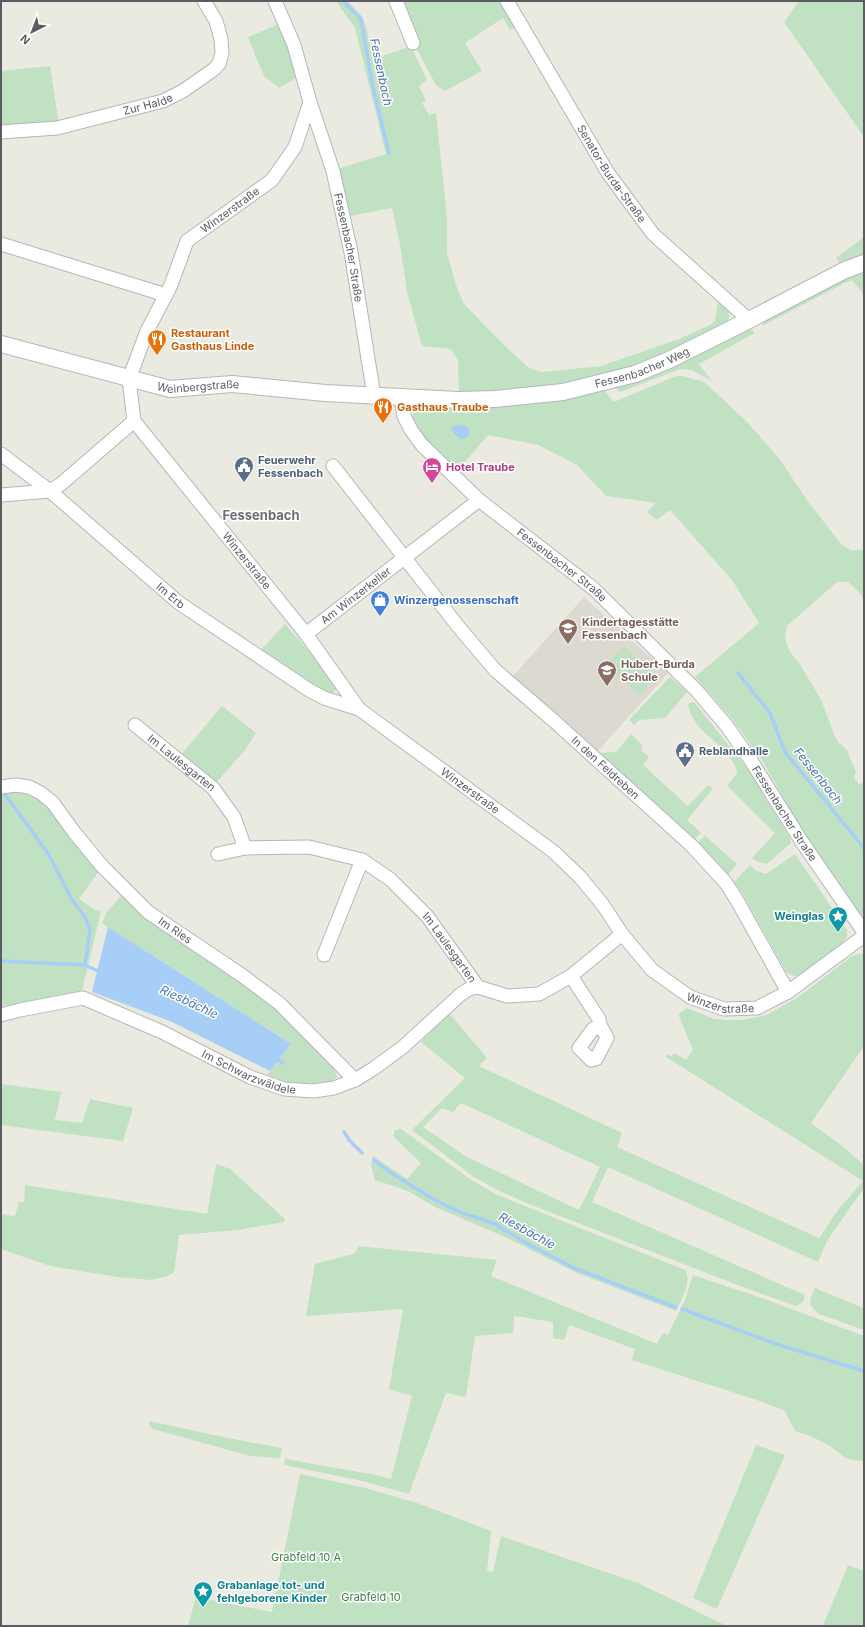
<svg xmlns="http://www.w3.org/2000/svg" width="865" height="1627" font-family="Inter,sans-serif">
<style>
.education{fill:#dbd9d0}
.green{fill:#c0e1c2;fill-rule:evenodd}
.water{fill:#a6cef6}
.lines{fill:none;stroke-linecap:round;stroke-linejoin:round}
.stream{stroke:#a6cef6;stroke-width:3.5}
.minor-casing{stroke:#b4b6bb;stroke-width:15}
.tertiary-casing{stroke:#b4b6bb;stroke-width:18}
.minor{stroke:#fff;stroke-width:13}
.tertiary{stroke:#fff;stroke-width:16}
.labels{text-anchor:middle;stroke-width:3;stroke-linejoin:round;paint-order:stroke}
.street-label{font-size:11px;fill:#5a5c61;stroke:#fff}
.food-label{font-size:11px;font-weight:bold;fill:#c56008;stroke:#fff;text-anchor:start}
.service-label{font-size:11px;font-weight:bold;fill:#4e5e75;stroke:#fff;text-anchor:start}
.hotel-label{font-size:11px;font-weight:bold;fill:#b23c85;stroke:#fff;text-anchor:start}
.shop-label{font-size:11px;font-weight:bold;fill:#366cbe;stroke:#fff;text-anchor:start}
.education-label{font-size:11px;font-weight:bold;fill:#785e54;stroke:#fff;text-anchor:start}
.culture-label{font-size:11px;font-weight:bold;fill:#0d838f;stroke:#fff;text-anchor:end}
.park-label{font-size:11px;fill:#3c7e44;stroke:#fff}
.water-label{font-size:12px;font-style:italic;fill:#4973af;stroke:#fff}
.quarter-label{font-size:13px;font-weight:bold;fill:#6b6e73;stroke:#fff}
</style>
<rect width="100%" height="100%" fill="#ebeae1"/>
<path class="education" d="M584,597L668,673L597,752L513,676Z"/>
<path class="green" d="M336,1H347L361,15L366,26L372,54L383,56L411,46L427,80L419,86L426,101L422,103L429,115L436,113L447,217V253L456,285L464,304L505,346L529,368L542,372L601,366L679,339L710,325L715,321L718,301H721C728,308 732,314 727,324L647,364L561,388L459,394L458,360L451,349L422,346L407,292L400,244L392,208L350,216L337,169L386,154L355,28Z
M400,1H502L517,26L510,30L503,18L465,43L482,71L445,91L436,85L414,44Z
M799,1H864V137L784,22Z
M281,23L288,41L296,78L279,88L264,76L248,37Z
M50,66L59,125L1,129V71Z
M864,237V254L842,265L836,258Z
M864,270V295L852,280L845,283L762,326L764,319L849,276Z
M748,326L755,333L699,364L712,381L692,370L680,369L623,391L620,392L616,388L638,381Z
M676,376H683L704,382L714,391L746,421L778,457L809,503L842,545L851,550H864V599L858,591L848,582H837L787,626L785,638L790,652L800,664L821,700L837,741L847,750L856,772L854,778L859,784L864,782V920L818,855L809,843L762,760L732,719L695,677L759,623L732,580L670,510L657,520L647,512L656,503L606,496L577,465L538,445L488,435L457,471C439,454 423,439 412,418C414,411 416,407 422,406L500,405L566,399L603,389L614,402Z
M285,624L334,680L337,689L331,694H324L259,652Z
M624,646L657,676L640,695L606,665Z
M670,677L687,692L665,718L639,720L634,725L629,720Z
M692,702L695,703L749,771L790,838L791,843L767,864L759,862L752,858L775,833L727,786L737,773C733,746 691,733 688,704Z
M222,706L256,733L245,750L215,784L181,755Z
M631,734L642,745L641,750L649,757L643,765L688,806L708,785L713,789L687,820L701,833L695,839L599,753L616,752Z
M19,791L42,801L60,819L99,871L79,899L95,910L101,911L81,995L1,1006V792Z
M705,836L737,864L728,875L698,842Z
M795,854L847,930V937L841,945L802,976H794L786,972L743,894L734,882L750,865L755,870L766,874Z
M122,895L142,916L244,982L299,1029L333,1066L337,1077L331,1081L296,1085L267,1075L291,1044L102,923L106,913Z
M864,953V1046L811,1123L846,1149L864,1165V1189L851,1206L827,1241L818,1262L608,1167L592,1202L805,1295L803,1302L796,1306L748,1289L524,1202L498,1190L474,1177L412,1130L465,1078L421,1042L449,1013L487,1058L479,1066L622,1133L617,1147L819,1238L838,1210L863,1181L666,1057L667,1054L671,1056L674,1053L686,1060L693,1050L678,1014L687,1008L714,1019L726,1020H743L767,1015L800,996L852,956ZM461,1103L600,1167L579,1210L467,1157L423,1127L442,1108L453,1112Z
M1,1084L61,1092L55,1120L82,1123L90,1099L133,1108L123,1141L1,1125Z
M401,1129L470,1179L495,1194L685,1270C693,1281 680,1301 676,1311L577,1273L505,1237L435,1207L408,1191L375,1180L371,1165L373,1156L407,1179L421,1163L393,1136L395,1130Z
M216,1164L230,1169L285,1219L284,1222L238,1230L179,1235L174,1272L168,1276L151,1280L117,1277L50,1266L1,1249V1214L15,1216L19,1202H24L25,1185L207,1214Z
M358,1246L497,1260L491,1276L657,1344L663,1333L668,1335L685,1300L693,1275L759,1297L864,1336V1461C841,1460 845,1455 828,1445C818,1439 807,1435 795,1431L785,1411L757,1400L632,1360L635,1349L569,1325L564,1340L553,1338V1322L514,1316L513,1333L475,1336L466,1397L446,1393L409,1494L363,1481L284,1465L285,1459L376,1475L391,1479L412,1396L389,1389L403,1309L306,1316L315,1264L353,1254L356,1252Z
M815,1287L819,1290L864,1308V1330L819,1314L813,1309L810,1303L811,1297Z
M149,1421L228,1438L282,1448L280,1457L277,1458L250,1456L153,1429L150,1426Z
M756,1445L785,1455L717,1609L693,1598Z
M300,1474L365,1488L417,1503L491,1531L487,1571L493,1572L501,1536L638,1583L727,1626H188L196,1597L272,1612Z
M848,1565L864,1571V1626H823Z"/>
<path class="water" d="M458,425L466,426L469,429V435L466,438L460,439L451,430L454,426Z
M108,927L291,1044L270,1071L170,1021L92,992Z"/>
<g class="lines">
<path class="stream" d="M343,1L361,19L372,83L389,153
M738,673L770,713L785,752L864,848
M4,793L49,855L72,900L84,915L90,929L85,965
M1,961L85,965L100,972
M274,1058L283,1063
M344,1132L350,1141L362,1153
M374,1160L391,1173L435,1200L460,1212L495,1224L528,1244L574,1268L675,1307
M682,1309L776,1344L864,1371"/>
<g class="minor-casing">
<g id="minor">
<path id="s1" d="M275,1L294,45L310,102L333,171L351,252L374,396"/>
<path d="M396,1L413,43"/>
<path id="s2" d="M507,1L608,173L653,234L749,320"/>
<path id="s3" d="M310,102L295,147L272,180L187,241L171,285L147,331L129,379L134,421L306,634L359,709L554,852L580,877L603,905L622,934L652,970L690,997L724,1009L757,1008L788,992L864,936"/>
<path id="s4" d="M1,132L57,128L163,101L183,91L213,70L219,64L222,53L221,39L216,21L204,1"/>
<path d="M1,244L166,295"/>
<path id="s5" d="M401,398L404,416L411,430L422,445L479,500L594,589L697,691L726,725L750,759L802,842L864,932"/>
<path id="s6" d="M1,454L50,491L179,603L309,690L324,698L359,709"/>
<path id="s7" d="M333,466L457,625L495,670L554,721L692,846L726,883L738,902L788,992"/>
<path d="M1,495L50,491L61,484L134,421"/>
<path id="s8" d="M306,634L479,500"/>
<path id="s9" d="M135,725L213,788L234,817L245,848"/>
<path id="s10" d="M1,787L16,785L29,787L41,793L53,803L74,832L102,866L148,912L243,976L279,1003L355,1080"/>
<path id="s11" d="M218,854L245,848L309,847L362,860L390,879L427,916L478,987L507,996L539,994L571,976L622,934"/>
<path d="M324,955L362,860"/>
<path d="M571,976L599,1019C599,1027 604,1030 607,1038L596,1059L591,1060L579,1048L593,1029L599,1027"/>
<path id="s12" d="M1,1015L20,1010L83,998L162,1032L250,1077L284,1089L313,1091L334,1088L355,1080L373,1069L403,1047L461,994L469,989L478,987"/>
</g>
</g>
<g class="tertiary-casing">
<g id="tertiary">
<path id="s13" d="M1,344L170,389L232,384L325,393L458,400L495,399L563,392L635,374L669,360L749,320L845,270L864,263"/>
</g>
</g>
<use href="#minor" class="minor"/>
<use href="#tertiary" class="tertiary"/>
</g>
<defs>
<g id="restaurant-pin" transform="scale(1)"><path d="M0 17L-7.5 6A9.5 9.5 0 1 1 7.5 6Z" fill="#e8710a" stroke="#fff"/><path d="M-5-6h1v4h1v-4h1v4h1v-4h1v5L-1.5 .5V6h-2V.5L-5-1ZM5-6V6H3V1.5H1.5Q1.5-4 5-6Z" fill="#fff"/></g>
<g id="civic-pin" transform="scale(1)"><path d="M0 17L-7.5 6A9.5 9.5 0 1 1 7.5 6Z" fill="#5c6f8a" stroke="#fff"/><path d="M-.6-6.5H3V-4.5H.6V-3L4-1V1h2V6H-6V1h2V-1L-.6-3ZM-1.2 2.5V6h2.4V2.5Z" fill="#fff"/></g>
<g id="hotel-pin" transform="scale(1)"><path d="M0 17L-7.5 6A9.5 9.5 0 1 1 7.5 6Z" fill="#d1479c" stroke="#fff"/><path d="M-6-4.5h1.5V1H6V5H4.5V3h-9V5H-6ZM-4 0a1.8 1.8 0 1 1 3.6 0ZM.5 0V-2.5h3Q6-2.5 6 0Z" fill="#fff"/></g>
<g id="shop-pin" transform="scale(1)"><path d="M0 17L-7.5 6A9.5 9.5 0 1 1 7.5 6Z" fill="#3f7fe0" stroke="#fff"/><path d="M-5-2.5h2.3a2.7 3.5 0 0 1 5.4 0H5L5.5 6h-11ZM-1.5-2.5h3a1.5 2.3 0 0 0-3 0Z" fill="#fff"/></g>
<g id="school-pin" transform="scale(1)"><path d="M0 17L-7.5 6A9.5 9.5 0 1 1 7.5 6Z" fill="#8d6e63" stroke="#fff"/><path d="M0-5L7-2L0 1L-7-2ZM-4 1L0 2.5L4 1V4Q0 6-4 4Z" fill="#fff"/></g>
<g id="sight-pin" transform="scale(1)"><path d="M0 17L-7.5 6A9.5 9.5 0 1 1 7.5 6Z" fill="#0f9aa8" stroke="#fff"/><path d="M0-6L1.8-2.2L6-1.7L2.9 1.2L3.7 5.4L0 3.3L-3.7 5.4L-2.9 1.2L-6-1.7L-1.8-2.2Z" fill="#fff"/></g>
</defs>
<g fill-rule="evenodd">
<use href="#restaurant-pin" x="157" y="339"/>
<use href="#restaurant-pin" x="383" y="407"/>
<use href="#civic-pin" x="244" y="466"/>
<use href="#hotel-pin" x="432" y="467"/>
<use href="#shop-pin" x="380" y="600"/>
<use href="#school-pin" x="568" y="628"/>
<use href="#school-pin" x="607" y="670"/>
<use href="#civic-pin" x="685" y="751"/>
<use href="#sight-pin" x="838" y="916"/>
<use href="#sight-pin" x="203" y="1591"/>
</g>
<g class="labels">
<g class="street-label">
<text dy="4" stroke="none"><textPath href="#s4" startOffset="150">Zur Halde</textPath></text>
<text dy="4" stroke="none"><textPath href="#s2" startOffset="202">Senator-Burda-Straße</textPath></text>
<text transform="translate(230 210) rotate(-36)" y="4">Winzerstraße</text>
<text dy="4" stroke="none"><textPath href="#s1" startOffset="258">Fessenbacher Straße</textPath></text>
<text dy="4" stroke="none"><textPath href="#s13" startOffset="652">Fessenbacher Weg</textPath></text>
<text dy="4" stroke="none"><textPath href="#s13" startOffset="203">Weinbergstraße</textPath></text>
<text dy="4" stroke="none"><textPath href="#s3" startOffset="564">Winzerstraße</textPath></text>
<text dy="4" stroke="none"><textPath href="#s5" startOffset="237">Fessenbacher Straße</textPath></text>
<text dy="4" stroke="none"><textPath href="#s6" startOffset="221">Im Erb</textPath></text>
<text dy="4" stroke="none"><textPath href="#s8" startOffset="63">Am Winzerkeller</textPath></text>
<text dy="4" stroke="none"><textPath href="#s9" startOffset="60">Im Laulesgarten</textPath></text>
<text dy="4" stroke="none"><textPath href="#s7" startOffset="408">In den Feldreben</textPath></text>
<text dy="4" stroke="none"><textPath href="#s3" startOffset="888">Winzerstraße</textPath></text>
<text dy="4" stroke="none"><textPath href="#s5" startOffset="573">Fessenbacher Straße</textPath></text>
<text dy="4" stroke="none"><textPath href="#s10" startOffset="235">Im Ries</textPath></text>
<text dy="4" stroke="none"><textPath href="#s11" startOffset="271">Im Laulesgarten</textPath></text>
<text dy="4" stroke="none"><textPath href="#s3" startOffset="1224">Winzerstraße</textPath></text>
<text dy="4" stroke="none"><textPath href="#s12" startOffset="266">Im Schwarzwäldele</textPath></text>
</g>
<g class="food-label">
<text x="171" y="337">Restaurant<tspan x="171" dy="13">Gasthaus Linde</tspan></text>
<text x="397" y="411">Gasthaus Traube</text>
</g>
<g class="service-label">
<text x="258" y="464">Feuerwehr<tspan x="258" dy="13">Fessenbach</tspan></text>
<text x="699" y="755">Reblandhalle</text>
</g>
<g class="hotel-label">
<text x="446" y="471">Hotel Traube</text>
</g>
<g class="shop-label">
<text x="394" y="604">Winzergenossenschaft</text>
</g>
<g class="education-label">
<text x="582" y="626">Kindertagesstätte<tspan x="582" dy="13">Fessenbach</tspan></text>
<text x="621" y="668">Hubert-Burda<tspan x="621" dy="13">Schule</tspan></text>
</g>
<g class="culture-label">
<text x="824" y="920">Weinglas</text>
<text x="217" y="1589" text-anchor="start">Grabanlage tot- und<tspan x="217" dy="13">fehlgeborene Kinder</tspan></text>
</g>
<g class="park-label">
<text x="306" y="1561">Grabfeld 10 A</text>
<text x="371" y="1601">Grabfeld 10</text>
</g>
<g class="water-label">
<text transform="translate(381 72) rotate(78)" y="4">Fessenbach</text>
<text transform="translate(818 776) rotate(51)" y="4">Fessenbach</text>
<text transform="translate(189 1002) rotate(25)" y="4">Riesbächle</text>
<text transform="translate(527 1231) rotate(29)" y="4">Riesbächle</text>
</g>
<g class="quarter-label">
<text x="261" y="520">Fessenbach</text>
</g>
</g>
<rect width="865" height="1627" fill="none" stroke="#5a5c61" stroke-width="4"/>
<g transform="translate(32 32) rotate(222)" stroke="#ffffff" stroke-width="3" paint-order="stroke">
<path d="M0-3L7 15L0 10L-7 15Z" fill="#5a5c61"/>
<text y="-6" font-size="11" font-weight="bold" text-anchor="middle" fill="#5a5c61">N</text>
</g>
</svg>
